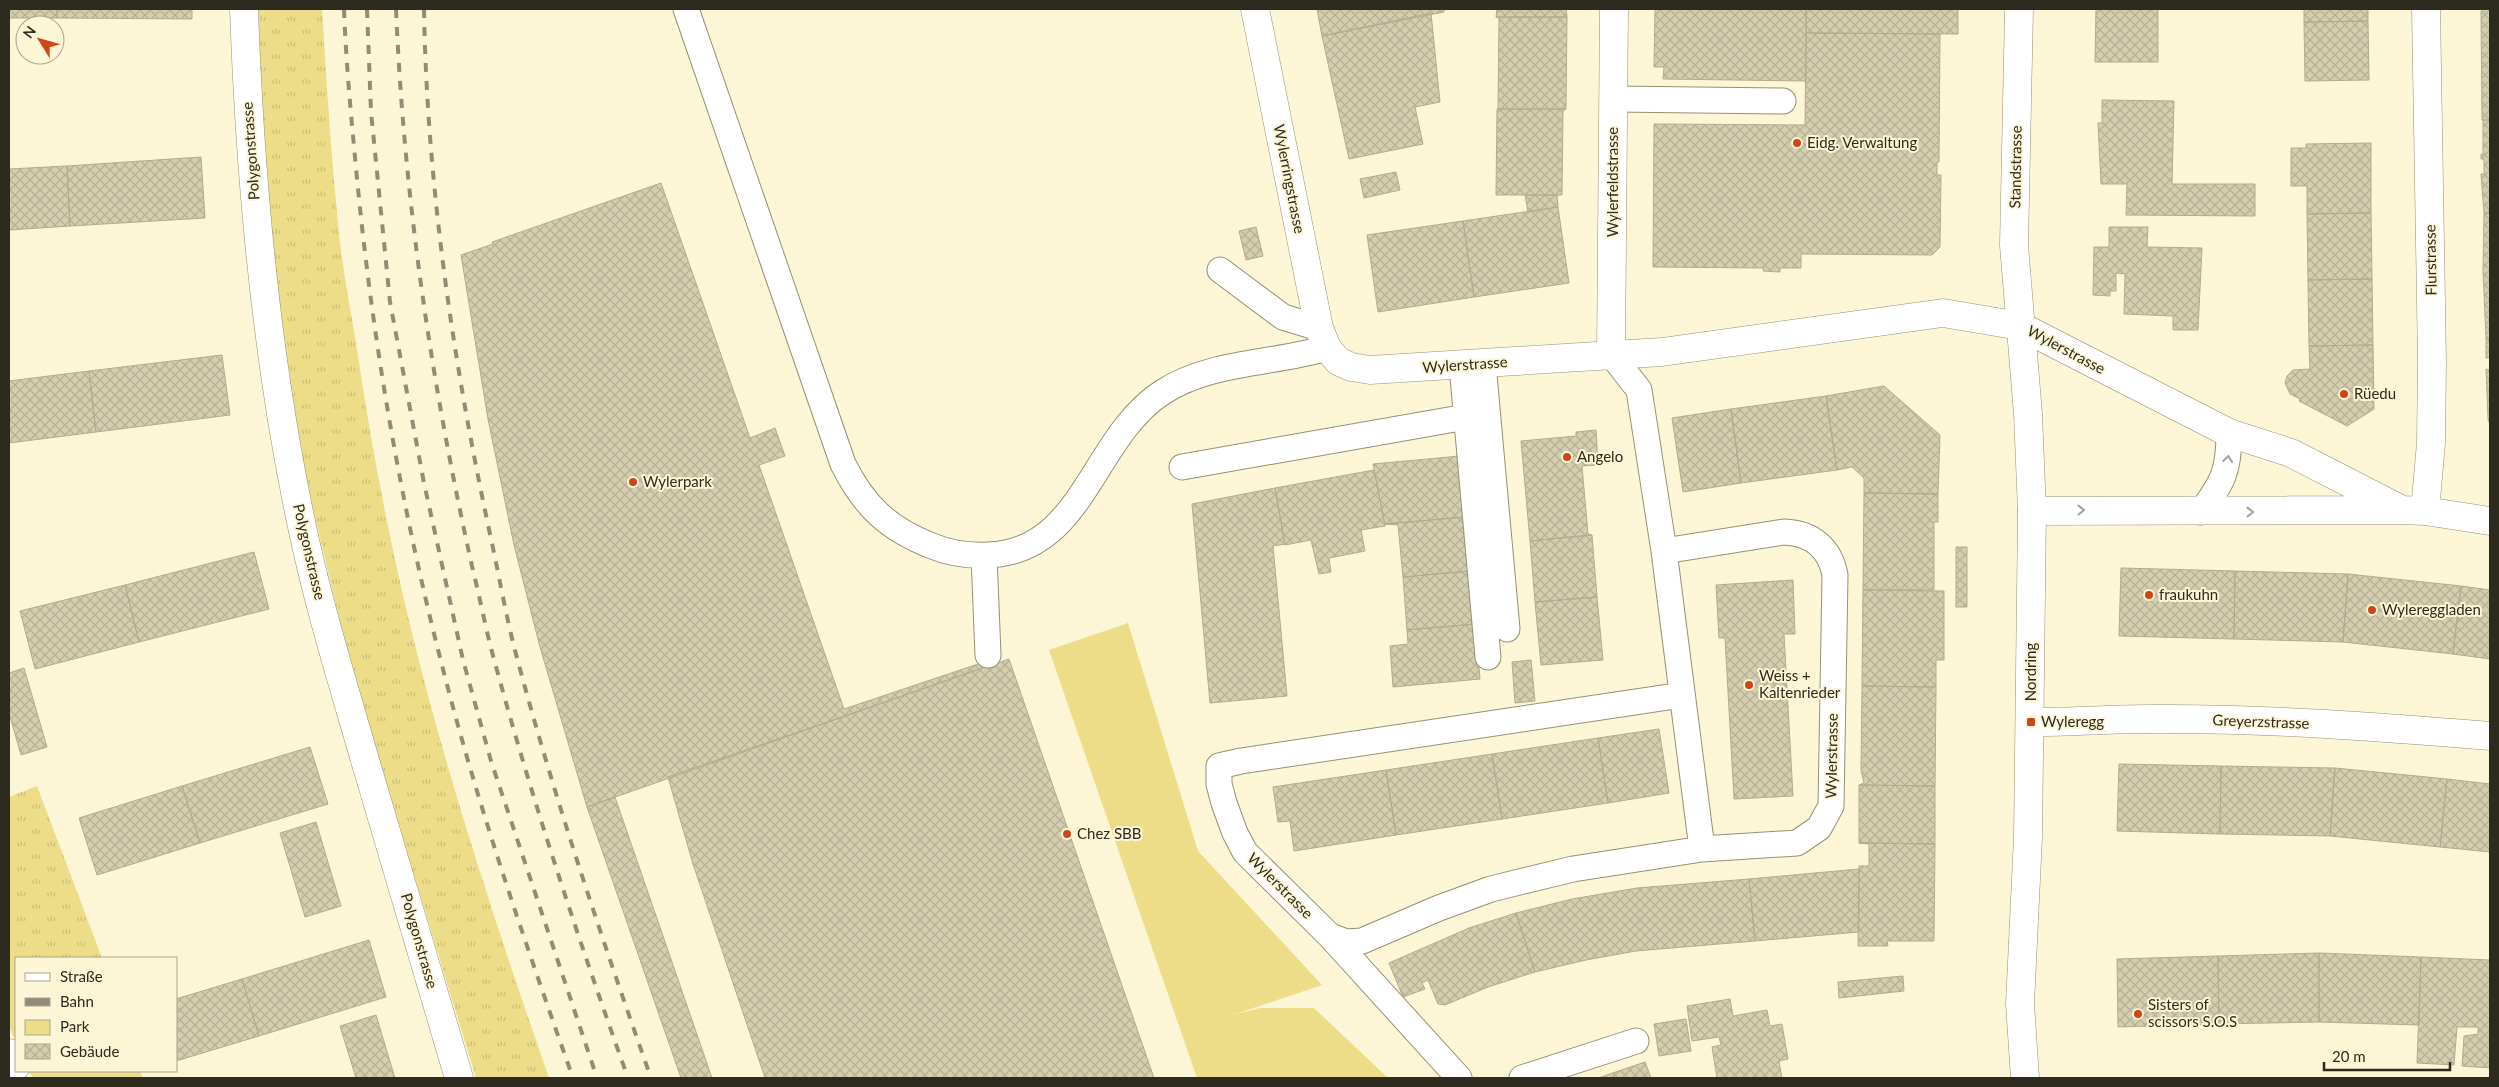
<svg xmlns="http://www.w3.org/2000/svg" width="2499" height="1087" font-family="Lato,sans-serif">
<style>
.grass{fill:url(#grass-tufts)}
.green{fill:#eddd89}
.building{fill:url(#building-cross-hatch);stroke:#b2ac8e}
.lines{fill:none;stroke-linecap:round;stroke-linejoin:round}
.lane-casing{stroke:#969073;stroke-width:27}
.street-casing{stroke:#969073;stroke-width:29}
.secondary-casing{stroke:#969073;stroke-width:29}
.lane{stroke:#fff;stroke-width:25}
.street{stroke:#fff;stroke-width:28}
.secondary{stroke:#fff;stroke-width:28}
.rail{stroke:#918c77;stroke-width:4;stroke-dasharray:9 9;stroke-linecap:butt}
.oneway{stroke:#a09f9a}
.poi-dot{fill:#ce4615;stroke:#fcf6d7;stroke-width:2}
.labels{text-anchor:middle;stroke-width:4;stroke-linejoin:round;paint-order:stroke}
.poi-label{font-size:15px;fill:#2d2a1e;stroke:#fcf6d7;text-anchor:start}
.street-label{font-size:15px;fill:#2d2a1e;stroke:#fcf6d7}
</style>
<defs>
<pattern id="grass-tufts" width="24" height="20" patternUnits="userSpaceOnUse" patternTransform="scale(1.25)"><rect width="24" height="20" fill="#eddd89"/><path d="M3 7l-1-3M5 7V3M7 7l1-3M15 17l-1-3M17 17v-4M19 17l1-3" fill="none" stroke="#ccbe76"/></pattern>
<pattern id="building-cross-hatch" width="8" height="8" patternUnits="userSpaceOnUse" patternTransform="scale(1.25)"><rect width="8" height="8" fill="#d4ceaf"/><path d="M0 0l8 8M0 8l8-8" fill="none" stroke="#b6b196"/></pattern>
</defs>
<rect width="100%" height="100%" fill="#fcf6d7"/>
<path class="grass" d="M257,9H322C327,90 332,170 341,251C345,282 351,312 356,343C373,458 395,572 425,684C460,817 504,948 549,1078H476L351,668L314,513L290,399L269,230Z
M37,786L102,958H16V1043L9,1026V797Z
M29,1071H140L143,1078H33Z"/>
<path class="green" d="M1128,623L1198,851L1322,985L1233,1015L1260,1008H1314L1388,1078H1197L1049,650Z"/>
<path class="building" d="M9,9H57V18H9Z
M57,9H192V19L57,18Z
M1317,9H1444V12L1322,36Z
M1497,9H1566L1567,17H1496Z
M1655,9H1806V81L1663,79L1664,67H1654Z
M1806,9H1958V34L1806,33Z
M2096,9H2158V62H2095Z
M2304,9H2368V21L2304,22Z
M2481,11H2490V120H2482Z
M1431,13L1440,102L1415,107L1423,144L1349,159L1322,36Z
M1496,17H1567L1566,109H1498L1499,18Z
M2368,21L2369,80L2305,81L2304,22Z
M1806,33L1940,34L1939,162H1937V175H1941L1940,247L1932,255L1801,254V268H1780V272L1763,271L1764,268L1653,267L1654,124L1805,125Z
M2102,100L2174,101L2172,184H2255V216L2126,215L2127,184H2101L2098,123H2102Z
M1497,109H1566L1563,111L1562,195H1496Z
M2483,120H2490V213H2484L2481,174H2484V159H2481V154L2483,155Z
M2371,143V213L2307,214V186H2291V148H2306V144Z
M201,157L205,218L70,226L67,166Z
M67,166L70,226L9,230V169Z
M1396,172L1400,190L1364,198L1360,179Z
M661,183L750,438L775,428L785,456L759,465L844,709L981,663L982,668L587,807L540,647L514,545L488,419L461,255L493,244L492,242Z
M1525,195H1557L1558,207L1528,212Z
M1558,207L1569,283L1474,297L1463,221Z
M2371,213L2372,279L2308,280L2307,214Z
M2484,213H2490V339H2486L2483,271Z
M1463,221L1474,297L1378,312L1367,235Z
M1256,227L1263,256L1246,260L1239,231Z
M2109,227H2148L2147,247L2202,248L2198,330H2173V316L2124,314L2125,274L2116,273V291H2110V296L2093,295L2094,247H2109Z
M2372,279L2373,345L2309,346L2308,280Z
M2486,339H2490V358H2486Z
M2373,345L2374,409L2347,426L2299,401L2300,399L2290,394L2285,383L2287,376L2293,370L2310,369L2309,346Z
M222,355L230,415L96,432L89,371Z
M2486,369L2490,370V425L2488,419Z
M89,371L96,432L9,443V381Z
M1884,386L1940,435L1938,494L1864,493V478L1852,467L1837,470L1826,396Z
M1826,396L1837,470L1741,483L1731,409Z
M1731,409L1741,483L1683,492L1672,418Z
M1596,430L1598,465L1582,466L1588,534L1592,535L1530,541L1521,441L1576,436V432Z
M1460,456L1465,517L1385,524L1373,464Z
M1374,470L1385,526L1361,530L1365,551L1329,558L1331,572L1319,574L1311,540L1285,545L1275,488Z
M1275,488L1285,544L1273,546L1287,696L1210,703L1192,504Z
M1864,493L1938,494V522H1934V590H1863Z
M1465,517L1470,571L1403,577L1398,525L1385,524Z
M1592,535L1597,597L1535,602L1530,541Z
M1956,547H1967V607H1956Z
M254,552L269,609L139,642L125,585Z
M2121,568L2235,571L2234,639L2119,636Z
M1470,571L1475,624L1407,630L1403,577Z
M2235,571L2348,574L2343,642L2234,639Z
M2348,574L2461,586L2453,654L2343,642Z
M1793,580L1795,634H1784L1793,796L1734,799L1725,638H1719L1716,585Z
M125,585L139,642L35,669L20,611Z
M2461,586L2490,590V659L2453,654Z
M1863,590L1944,591V660H1936V687L1862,686Z
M1597,597L1603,660L1541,665L1535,602Z
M1475,624L1480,679L1393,687L1390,646L1408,644L1407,630Z
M1009,659L1154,1078H765L693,864L668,777Z
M1531,660L1535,701L1515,703L1512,662Z
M24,668L47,747L21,755L9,713V673Z
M1862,686L1936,687L1935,786L1859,785L1864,783L1861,770Z
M1659,729L1669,793L1608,803L1598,738Z
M1598,738L1608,803L1502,819L1492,754Z
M310,747L328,804L200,843L182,786Z
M1492,754L1502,819L1396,835L1386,770Z
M2119,764L2221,766L2220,834L2117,831Z
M2221,766L2335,768L2330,836L2220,834Z
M2335,768L2447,779L2440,847L2330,836Z
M1386,770L1396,835L1294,851L1290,821L1278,822L1273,787Z
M2447,779L2490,784V852L2440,847Z
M1859,785L1935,786V844L1859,843Z
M182,786L200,843L97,875L79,818Z
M615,797L712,1078H681L587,807Z
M316,822L341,906L305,917L280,833Z
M1859,843L1935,844L1934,941H1887L1888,946H1858L1859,866H1869V844Z
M1859,869V932L1755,941L1749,879Z
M1749,879L1755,941L1636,951L1586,960L1535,972L1516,913L1572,899L1637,888Z
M1516,913L1535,972L1488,987L1445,1005L1438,1004L1428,980L1422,983L1425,989L1403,997L1389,963L1469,928Z
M369,940L386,997L259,1036L242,979Z
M2319,953V1022L2219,1024L2218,956Z
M2319,953L2421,957L2419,1025L2319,1022Z
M2218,956L2219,1024L2118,1027L2117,959Z
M2421,957L2490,960V1068L2462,1066L2464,1036L2478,1034V1027H2457L2454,1065L2417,1063Z
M1903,976L1904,991L1839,998L1838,982Z
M242,979L259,1036L176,1061V999Z
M1730,999L1733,1016L1767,1010L1770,1026L1782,1024L1788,1059L1779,1061L1782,1078H1717L1712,1047L1721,1045L1719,1037L1692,1041L1687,1006Z
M376,1015L395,1078H356L340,1026Z
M1686,1019L1691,1051L1659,1056L1654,1024Z
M1645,1062L1651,1078H1598Z"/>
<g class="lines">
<g class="lane-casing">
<path id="lane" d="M686,9L843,464C864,506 888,529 932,546C949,553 969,556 988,555C1084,552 1092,437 1163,392C1211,361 1273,364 1327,348
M1614,99L1783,101
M1220,270L1283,317L1319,328
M1611,354L1639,390L1664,551L1702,849
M1483,364L1507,629
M1462,366L1488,657
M1182,467L1466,417
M2201,512C2223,482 2229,471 2229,433
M1664,551L1784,532C1812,533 1830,548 1835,575L1831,806L1819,828L1797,843L1702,849L1573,869L1491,889L1439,908L1362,941L1346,942L1330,936L1245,852L1235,833L1224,803L1219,784V766L1241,761L1682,695
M984,556L988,655
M1330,936L1459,1078
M1522,1078L1636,1041"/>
</g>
<g class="street-casing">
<path id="street" d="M244,9C250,179 265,350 300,517C317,601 343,684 367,767C398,871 428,974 459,1078
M1255,9L1319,328L1327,348L1338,361L1351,367L1370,370L1662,352L1943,313L2020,326L2229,433L2291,453L2402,510
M1611,354L1614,9
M2032,511L2402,510L2425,511L2490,521
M2425,511L2431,443L2432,361L2426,9
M2031,722C2072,722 2112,719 2152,719C2265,718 2378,727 2490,736
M9,1053L16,1066"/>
</g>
<g class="secondary-casing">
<path id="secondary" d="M2019,9L2014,245L2028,414L2032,511L2028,837L2020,1004L2025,1078"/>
</g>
<use href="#lane" class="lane"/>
<use href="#street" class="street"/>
<use href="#secondary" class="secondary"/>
<path class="rail" d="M344,9C346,62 351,115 356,168C372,339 401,508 444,673C479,810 526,945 573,1078
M367,9L371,112L390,302L424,483L463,660L491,761L597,1078
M396,9C404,197 431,382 472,566C480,598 486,631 495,663C533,803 579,941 628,1078
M424,9C427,185 453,362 490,534C499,575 506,617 517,658C555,800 602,939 651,1078"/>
</g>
<defs><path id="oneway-chevron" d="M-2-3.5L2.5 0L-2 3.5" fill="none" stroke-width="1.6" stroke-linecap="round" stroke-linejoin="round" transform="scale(1.25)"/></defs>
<g class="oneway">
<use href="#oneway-chevron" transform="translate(2228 459) rotate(-83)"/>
<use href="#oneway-chevron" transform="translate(2081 510) rotate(-1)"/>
<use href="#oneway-chevron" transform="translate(2250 512) rotate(-1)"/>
</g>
<g class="poi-dot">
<circle cx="1797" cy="143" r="5"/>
<circle cx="2344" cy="394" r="5"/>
<circle cx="1567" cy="457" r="5"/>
<circle cx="633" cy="482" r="5"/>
<circle cx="2149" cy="595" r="5"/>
<circle cx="2372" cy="610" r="5"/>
<circle cx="1749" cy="685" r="5"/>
<rect x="2026" y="717" width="10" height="10" rx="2.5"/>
<circle cx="1067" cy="834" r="5"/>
<circle cx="2138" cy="1014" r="5"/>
</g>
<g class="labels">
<g class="poi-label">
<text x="1807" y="148">Eidg. Verwaltung</text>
<text x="2354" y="399">Rüedu</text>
<text x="1577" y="462">Angelo</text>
<text x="643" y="487">Wylerpark</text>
<text x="2159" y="600">fraukuhn</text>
<text x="2382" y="615">Wylereggladen</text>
<text x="1759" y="681">Weiss +<tspan x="1759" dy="17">Kaltenrieder</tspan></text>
<text x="2041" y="727">Wyleregg</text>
<text x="1077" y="839">Chez SBB</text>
<text x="2148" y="1010">Sisters of<tspan x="2148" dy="17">scissors S.O.S</tspan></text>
</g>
<g class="street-label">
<text transform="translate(251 151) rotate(-94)" y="5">Polygonstrasse</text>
<text transform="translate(2016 167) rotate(-89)" y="5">Standstrasse</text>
<text transform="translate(1289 179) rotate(79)" y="5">Wylerringstrasse</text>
<text transform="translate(1613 182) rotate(-90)" y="5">Wylerfeldstrasse</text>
<text transform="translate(2431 260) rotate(-91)" y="5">Flurstrasse</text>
<text transform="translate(2066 350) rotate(28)" y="5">Wylerstrasse</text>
<text transform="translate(1465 365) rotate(-4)" y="5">Wylerstrasse</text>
<text transform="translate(309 552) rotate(77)" y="5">Polygonstrasse</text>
<text transform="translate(2031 672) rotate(-90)" y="5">Nordring</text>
<text transform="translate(2261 722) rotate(2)" y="5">Greyerzstrasse</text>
<text transform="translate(1832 756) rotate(-89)" y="5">Wylerstrasse</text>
<text transform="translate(1280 886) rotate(45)" y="5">Wylerstrasse</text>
<text transform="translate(419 941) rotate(74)" y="5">Polygonstrasse</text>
</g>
</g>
<rect width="2499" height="1087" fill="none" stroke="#2d2a1e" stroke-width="20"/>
<rect x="15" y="957" width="162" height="115" fill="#fcf6d7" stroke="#a9a48d"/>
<rect x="25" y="973" width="25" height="8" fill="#ffffff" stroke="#a9a48d"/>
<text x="60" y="982" font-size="15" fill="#2d2a1e">Straße</text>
<rect x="25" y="998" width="25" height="8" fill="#918c77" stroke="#a9a48d"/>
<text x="60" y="1007" font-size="15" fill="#2d2a1e">Bahn</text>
<rect x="25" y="1020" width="25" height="15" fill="#eddd89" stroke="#a9a48d"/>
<text x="60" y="1032" font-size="15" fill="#2d2a1e">Park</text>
<rect x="25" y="1044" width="25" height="15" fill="url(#building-cross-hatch)" stroke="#a9a48d"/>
<text x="60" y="1057" font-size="15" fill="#2d2a1e">Gebäude</text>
<g transform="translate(40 40) rotate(307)"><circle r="24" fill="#fcf6d7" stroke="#a9a48d"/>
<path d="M0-4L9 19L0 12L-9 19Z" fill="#ce4615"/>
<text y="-8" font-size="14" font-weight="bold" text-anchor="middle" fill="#2d2a1e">N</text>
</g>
<path d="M2324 1062v8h126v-8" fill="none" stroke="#2d2a1e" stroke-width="2.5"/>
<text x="2332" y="1062" font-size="15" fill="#2d2a1e" stroke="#fcf6d7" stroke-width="4" paint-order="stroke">20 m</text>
</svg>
